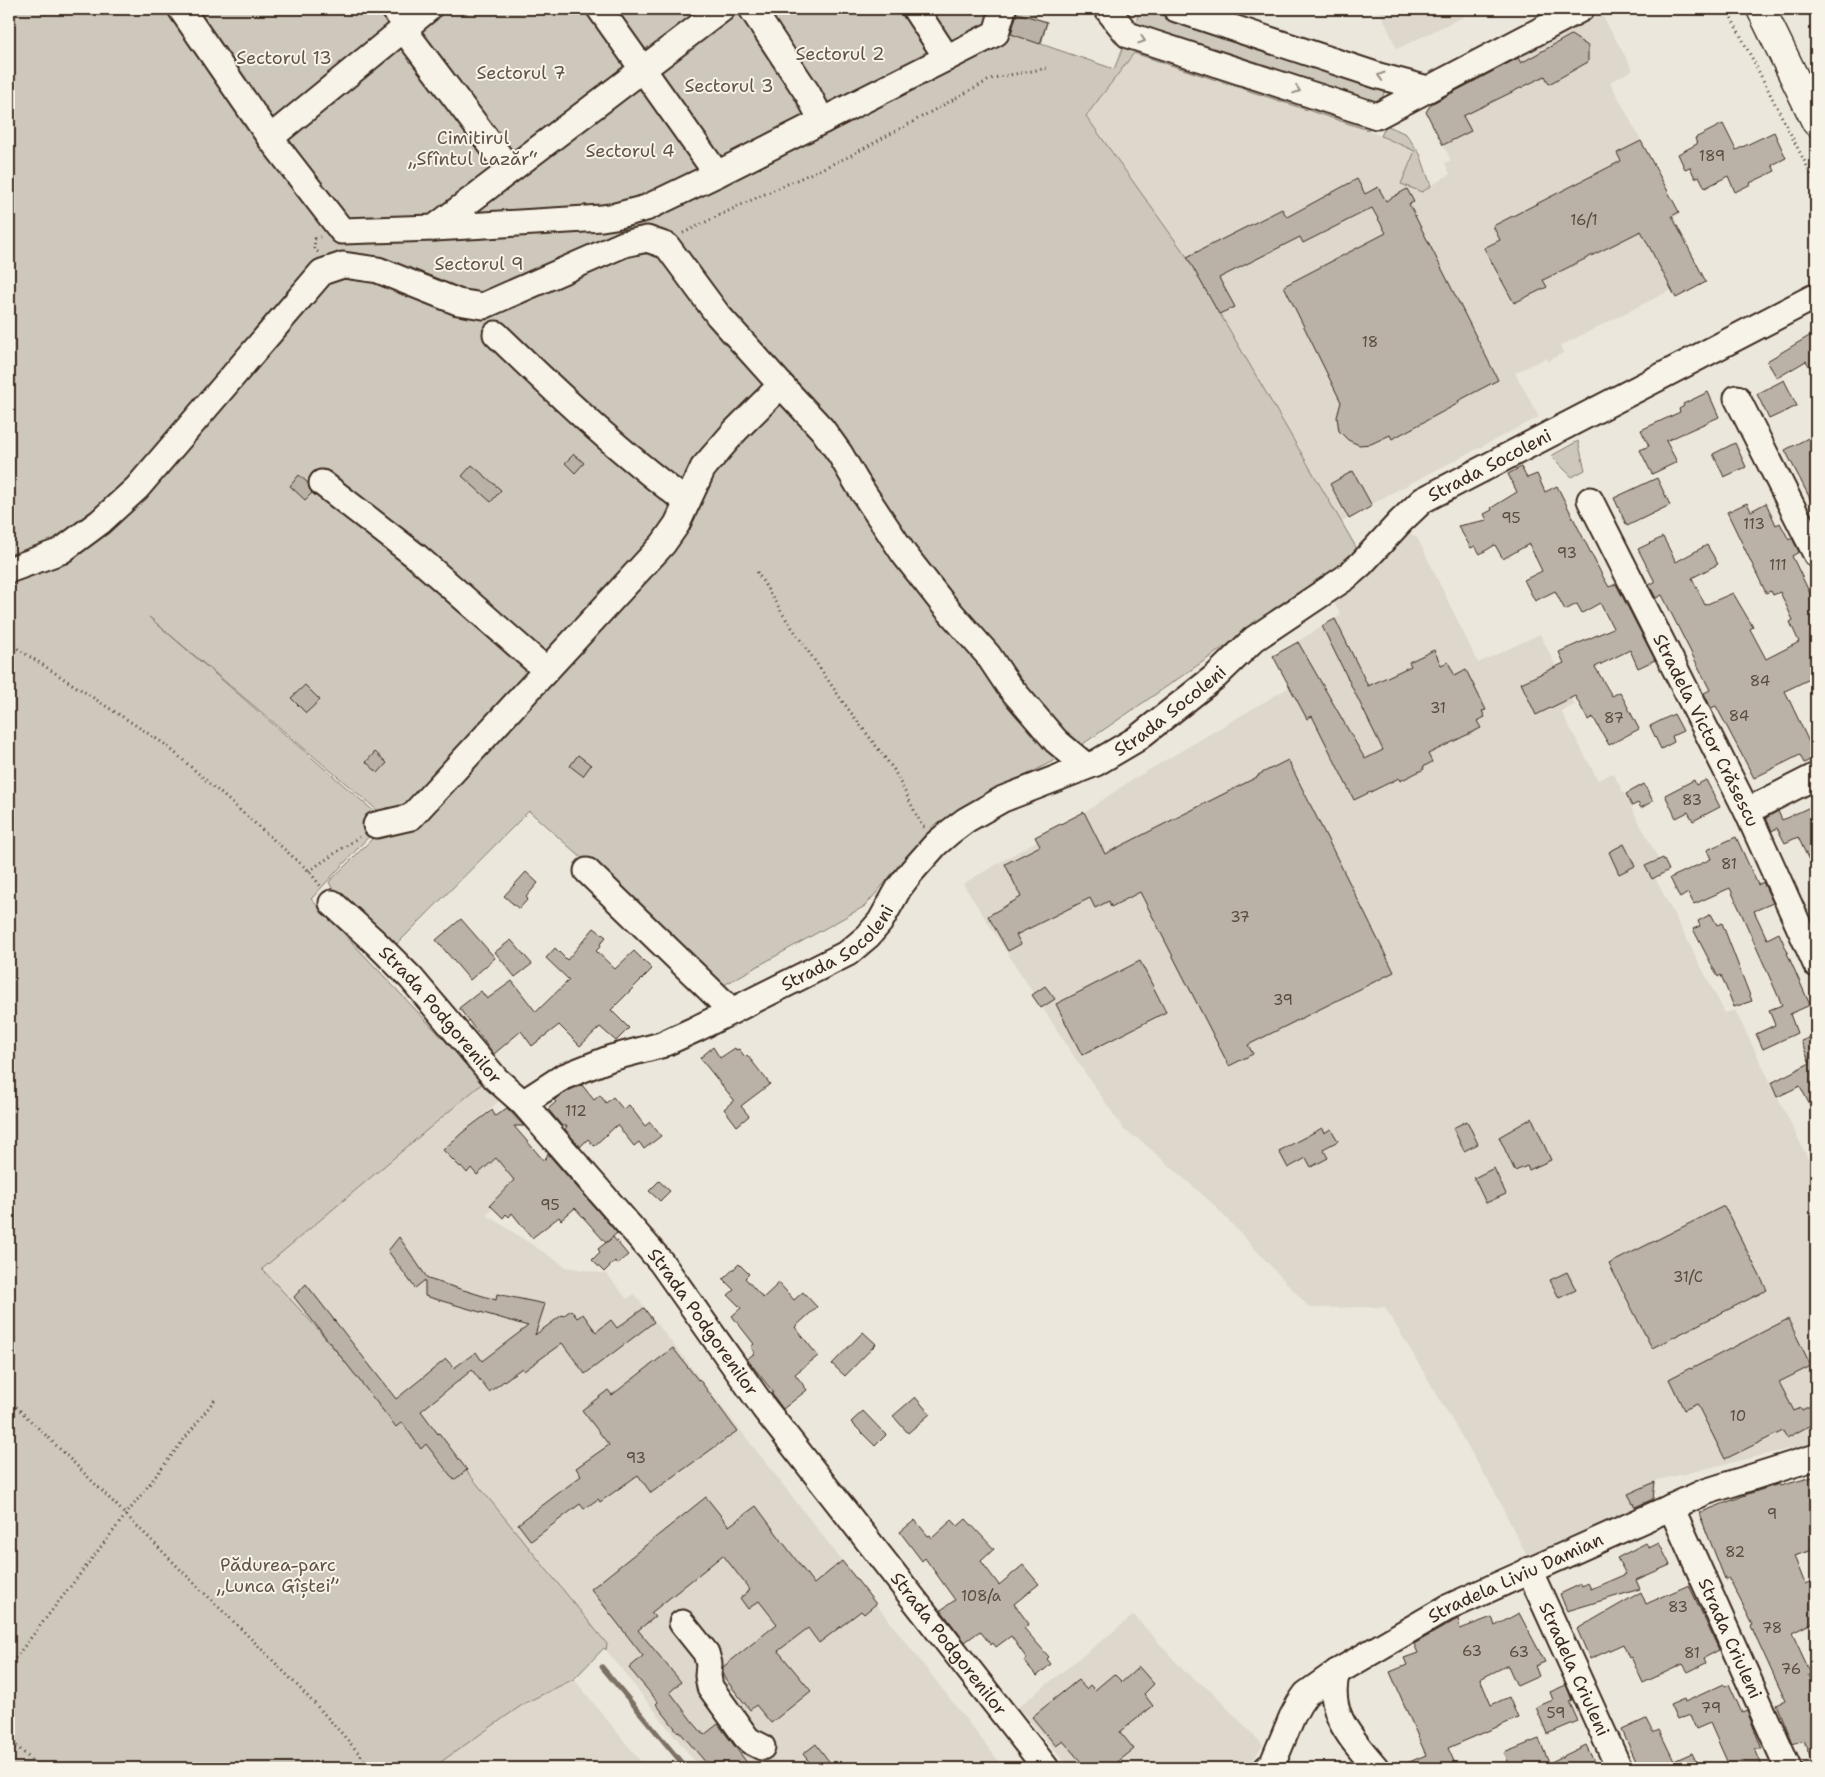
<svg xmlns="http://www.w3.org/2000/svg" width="1825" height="1777" font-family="'Shantell Sans',sans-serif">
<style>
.built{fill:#ddd7cc}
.green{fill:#cec8bc;stroke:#84796d}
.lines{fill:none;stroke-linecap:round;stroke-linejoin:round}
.stream{stroke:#7c7064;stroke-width:5}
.building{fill:#bab2a7;stroke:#3b2a1e}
.minor-casing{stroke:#3b2a1e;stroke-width:29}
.major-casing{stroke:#3b2a1e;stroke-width:31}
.path{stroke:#3b2a1e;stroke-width:3;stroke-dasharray:1 4;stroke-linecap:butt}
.minor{stroke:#f7f3e8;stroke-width:25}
.major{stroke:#f7f3e8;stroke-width:28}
.oneway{stroke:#998e83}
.labels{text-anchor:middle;stroke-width:4;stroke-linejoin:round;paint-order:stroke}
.number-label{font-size:15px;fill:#5b4c40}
.park-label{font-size:18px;fill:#605246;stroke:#f7f3e8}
.street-label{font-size:18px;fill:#3b2a1e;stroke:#f7f3e8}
</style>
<rect width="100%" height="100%" fill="#ece7dc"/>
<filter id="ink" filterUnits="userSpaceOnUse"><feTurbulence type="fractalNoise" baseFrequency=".02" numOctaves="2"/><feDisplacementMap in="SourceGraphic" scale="10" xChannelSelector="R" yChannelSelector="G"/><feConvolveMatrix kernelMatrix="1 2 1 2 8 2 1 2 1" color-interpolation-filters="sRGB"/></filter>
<g filter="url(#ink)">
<path class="built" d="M1379,9H1479L1397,49Z
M1599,10L1633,70L1610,82L1680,214L1673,218L1706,282L1676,298L1671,290L1560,346L1563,353L1548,361L1546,358L1515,373L1539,417L1388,495L1342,522L1187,257L1086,116L1134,53L1358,126L1415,151L1401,184L1422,191L1450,174L1445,163L1451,160L1426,112L1440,90Z
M1411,534L1418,539L1478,663L1540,634L1575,705L1561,711L1598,780L1613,773L1659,860L1649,866L1725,1013L1735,1010L1816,1175V1446L1794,1453L1792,1448L1654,1481L1651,1501L1529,1560L1494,1491L1385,1307L1310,1308L1213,1204L1139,1139L1125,1131L1075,1058L963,884L1084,813L1127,783L1291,686L1275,655L1341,615L1332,599L1368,573L1404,536Z
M484,1082L500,1100L444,1150L466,1173L471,1169L477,1173L501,1155L522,1181L487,1215L566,1267L607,1274L627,1299L634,1294L1004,1768H700L606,1650L607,1644L417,1410L397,1424L316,1327L262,1268Z
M1134,1615L1184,1671L1212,1692L1263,1745L1248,1768H1070L1018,1707Z
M574,1679L646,1768H432L525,1703Z"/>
<path class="green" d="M9,9H1034L1036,19L1047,22L1041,44L1114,69L1125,43L1371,122L1368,130L1134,53L1086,116L1187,257L1360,554L1077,748L934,825L865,906L724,985L529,811L396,945L337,898L329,882L390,821L149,617L384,820L311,899L484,1082L262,1269L316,1327L397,1424L417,1410L607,1644L606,1650L604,1648L574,1679L525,1703L432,1768H9Z
M1140,9H1152L1386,86L1379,109L1134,28Z
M1386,125L1406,134L1420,154L1431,186L1422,192L1401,184L1415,151L1381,136Z
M1578,441L1585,470L1572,477L1551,456Z"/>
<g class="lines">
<path class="stream" d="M602,1667L686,1768"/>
</g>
<path class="building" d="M1017,13L1047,22L1040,44L1011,34Z
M1571,35L1588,46V62L1549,84L1545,76L1463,116L1471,131L1443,145L1426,112L1431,104L1518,58L1521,63Z
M1723,124L1736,150L1774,132L1786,158L1772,165L1775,171L1750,183L1751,184L1735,192L1728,176L1705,188L1699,176L1695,178L1690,167L1685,169L1678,154L1697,144L1695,138Z
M1641,141L1679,212L1672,216L1706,282L1676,298L1641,231L1543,280L1547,287L1514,303L1484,248L1500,240L1493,226L1621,161L1617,153Z
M1357,179L1365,194L1378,187L1386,201L1407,189L1414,202L1409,204L1498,380L1458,401L1459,403L1392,439L1390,435L1371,444L1359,445L1348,440L1339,431L1337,417L1341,402L1284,286L1386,233L1372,208L1303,243L1300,237L1219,278L1235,307L1219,314L1187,257L1282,209L1287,217Z
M1816,332V377L1806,361L1777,378L1767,361Z
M1784,380L1797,406L1769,419L1757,394Z
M1708,392L1719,417L1666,441L1677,462L1652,474L1640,450L1649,446L1641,430L1680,412L1679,409L1684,406L1683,404Z
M1816,434V510L1785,450Z
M1735,443L1746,467L1724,477L1713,454Z
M574,454L584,463L575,473L565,463Z
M472,465L501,490L491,502L462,476Z
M1521,467L1527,478L1537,474L1545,492L1557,486L1602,575L1609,587L1616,584L1655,660L1638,668L1630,650L1595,667L1612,696L1620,692L1639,729L1609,745L1593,717L1588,720L1575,696L1536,715L1521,683L1564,663L1559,652L1613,628L1600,603L1582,613L1577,604L1565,610L1555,591L1535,601L1524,580L1542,571L1529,544L1503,559L1495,545L1480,554L1475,546L1471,548L1458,526L1487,520L1484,514L1492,510L1491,508L1517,492L1508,474Z
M1353,471L1372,506L1349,519L1330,484Z
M299,475L308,483L312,493L305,500L290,486Z
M1657,478L1670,505L1627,526L1614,498Z
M1747,503L1751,511L1766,503L1776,525L1780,523L1789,540L1792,538L1799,552L1792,556L1816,606V676L1785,691L1816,757L1804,763L1800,755L1754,778L1716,706L1711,708L1704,693L1710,690L1662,595L1656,598L1649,585L1655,582L1638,549L1663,537L1676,562L1707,545L1718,564L1692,578L1705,605L1733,593L1753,627L1750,629L1766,659L1799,642L1790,622L1793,620L1780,592L1773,595L1771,591L1766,593L1727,512Z
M1335,619L1368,686L1411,666L1409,662L1434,650L1441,665L1448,662L1455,676L1466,670L1486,710L1482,711L1485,717L1477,721L1481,728L1428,754L1432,762L1423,767L1424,769L1400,781L1399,778L1354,800L1312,716L1307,719L1273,656L1298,642L1365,759L1383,750L1322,626Z
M305,685L320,700L306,713L291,698Z
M1674,714L1683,731L1672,736L1674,742L1661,749L1650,726Z
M375,752L387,763L378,773L366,762Z
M578,755L591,765L583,776L570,766Z
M1288,760L1394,972L1248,1045L1253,1054L1229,1066L1140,892L1111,907L1109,901L1095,908L1090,898L1016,935L1021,944L1008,951L988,916L1021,897L1005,864L1040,846L1035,837L1084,812L1105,854L1259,776L1258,775Z
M1694,780L1696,785L1706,780L1720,807L1693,821L1688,812L1676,818L1665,795Z
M1644,784L1653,801L1641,808L1638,803L1632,806L1626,794Z
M1810,807L1816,819V875L1798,837L1785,843L1777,828L1772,831L1766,818L1778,811L1782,820Z
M1736,837L1758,885L1763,882L1773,903L1754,911L1767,939L1779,933L1788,953H1787L1810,1005L1790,1014L1797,1033L1763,1049L1756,1034L1775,1025L1769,1010L1782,1005L1730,888L1694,904L1688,893L1680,898L1670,878L1711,859L1707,850Z
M1624,844L1635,866L1619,874L1609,852Z
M1663,858L1669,870L1652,879L1645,866Z
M526,872L538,883L526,897L528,899L519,909L504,896Z
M1711,914L1717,925L1722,923L1752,1001L1734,1007L1721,975L1718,977L1693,929L1700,926L1698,921Z
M461,919L495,958L470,980L436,940Z
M594,928L606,937L600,944L601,946L596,951L615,969L634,951L652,969L611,1010L629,1028L616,1041L600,1027L580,1046L559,1025L532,1046L521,1031L494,1054L459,1008L481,991L487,999L512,981L536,1012L569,980L546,958L555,948L567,960Z
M511,940L532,964L515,977L495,952Z
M1140,961L1166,1012L1082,1055L1056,1004Z
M1045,986L1055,999L1041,1008L1032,995Z
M1816,1035V1117L1800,1086L1777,1097L1771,1083L1810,1063L1801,1041Z
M713,1047L720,1058L735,1048L736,1050L739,1049L745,1057L747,1055L770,1084L741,1106L749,1116L737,1126L724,1109L734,1100L700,1058Z
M582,1085L594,1100L600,1095L606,1103L613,1097L623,1109L629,1105L645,1126L650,1122L661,1136L644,1149L639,1142L634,1146L617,1125L594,1146L588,1139L580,1147L565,1129L567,1126H562L548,1109L556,1102L554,1100L570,1090Z
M507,1108L524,1126H514L544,1161L548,1154L617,1233L606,1243L575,1208L561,1220L559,1217L532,1238L512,1213L509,1217L506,1214L503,1218L490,1205L514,1180L496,1158L477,1175L471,1168L467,1173L461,1166L460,1167L443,1150L463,1132L492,1110L495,1116Z
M1532,1118L1551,1160L1529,1170L1527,1166L1515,1171L1499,1137Z
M1467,1121L1478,1144L1464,1151L1453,1128Z
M1322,1128L1324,1133L1331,1129L1338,1141L1323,1149L1328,1158L1311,1167L1306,1158L1288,1168L1279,1151Z
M1494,1168L1506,1194L1486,1203L1474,1178Z
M659,1181L670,1191L660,1201L649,1191Z
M1724,1206L1767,1290L1652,1348L1609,1264Z
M399,1237L428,1279L496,1300L497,1294L545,1304L535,1335L562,1315L563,1316L571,1310L577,1318L583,1314L596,1332L611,1320L617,1328L644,1308L654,1322L585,1374L562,1343L524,1371L522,1368L489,1392L472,1370L421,1411L438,1434L439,1433L467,1470L454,1480L426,1444L421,1449L402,1422L396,1427L294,1297L306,1284L396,1399L446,1359L454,1368L476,1352L482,1361L528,1326L425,1296V1280L415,1288L388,1251Z
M613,1237L628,1255L617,1264L615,1261L604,1272L592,1260L600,1252L598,1249Z
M739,1264L749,1274L745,1278L763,1298L779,1283L794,1300L803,1292L817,1307L795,1327L818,1356L795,1374L807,1390L783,1409L772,1394L773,1392L747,1359L755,1353L751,1347L754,1344L732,1316L741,1308L728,1295L734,1290L723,1279Z
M1567,1272L1576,1290L1559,1298L1550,1280Z
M1788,1319L1811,1366L1779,1382L1794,1411L1801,1408L1802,1410L1816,1403V1422L1787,1438L1783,1431L1725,1459L1697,1404L1684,1410L1669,1379L1690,1368L1691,1369Z
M863,1332L876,1344L845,1376L832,1364Z
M673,1348L698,1380L699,1379L737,1431L651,1493L638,1475L600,1502L598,1499L584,1509L580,1504L531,1541L518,1524L581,1476L576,1468L609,1445L582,1410L608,1390L612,1395Z
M915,1397L930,1414L908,1433L893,1416Z
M863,1411L886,1435L875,1446L851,1422Z
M1816,1476V1549L1794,1556L1805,1584L1816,1579V1621L1792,1633L1811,1674L1808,1675L1816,1693L1815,1768L1803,1740L1793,1744L1777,1704L1785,1700L1751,1626L1753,1625L1729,1578L1725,1579L1699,1513L1748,1494L1779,1484L1780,1486Z
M1655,1482L1653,1499L1635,1507L1628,1494Z
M706,1497L729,1526L756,1506L814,1584L842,1561L876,1604L864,1614L861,1611L819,1643L808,1628L778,1651L811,1691L771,1723L756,1705L750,1710L723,1676V1667L777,1624L759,1601L748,1609L740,1598L750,1590L723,1555L651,1613L655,1617L638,1630L681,1682L670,1692L692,1721L704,1735L718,1724L751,1768H717L712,1762L708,1765L679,1731L678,1732L656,1704L658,1702L629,1668L643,1656L591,1589Z
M966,1519L994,1549L981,1561L999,1585L1023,1565L1039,1584L1014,1604L1029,1624L1024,1628L1049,1657L1047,1659L1051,1664L1037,1676L1024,1661L1027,1659L1011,1636L996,1647L993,1643L991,1645L980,1631L965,1642L941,1610L955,1600L925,1558L922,1561L900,1532L915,1520L928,1536L930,1535L932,1538L952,1520L958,1526Z
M1646,1543L1649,1548L1659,1543L1670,1565L1636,1580L1640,1589L1567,1611L1560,1594L1581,1584L1582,1586L1588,1583L1591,1589L1626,1574L1617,1558Z
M1689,1585L1719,1650L1704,1658L1706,1663L1688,1672L1683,1664L1643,1683L1631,1657L1629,1658L1623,1644L1590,1659L1577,1629L1641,1592L1646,1604Z
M1519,1613L1545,1662L1535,1666L1539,1676L1517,1686L1508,1666H1506L1480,1679L1491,1705L1509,1697L1518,1718L1448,1748L1457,1768H1395L1426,1755L1390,1672L1407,1665L1404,1658L1418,1653L1414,1644L1454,1621L1458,1619L1460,1629L1492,1617L1495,1626Z
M1139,1667L1154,1684L1144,1694L1153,1706L1120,1732L1134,1749L1110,1768H1086L1063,1741L1056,1746L1032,1717L1078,1680L1086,1689L1090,1685L1095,1690L1114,1674L1122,1682Z
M1724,1684L1725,1686L1729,1684L1742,1713L1747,1711L1762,1749H1755L1763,1768H1730L1710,1723L1696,1729L1690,1715L1677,1720L1670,1705L1684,1699L1685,1702Z
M1566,1685L1572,1700L1569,1701L1578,1721L1547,1734L1536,1707L1553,1700L1550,1692Z
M1646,1719L1653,1733L1659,1730L1674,1761L1692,1753L1699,1768H1639L1622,1730Z
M1539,1739L1549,1763L1586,1745L1597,1768H1511L1504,1753Z
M816,1744L834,1768H814L803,1754Z"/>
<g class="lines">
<g class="minor-casing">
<g id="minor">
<path d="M181,9L270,138L342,231L434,228L602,218L615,216L646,208L717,174L996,33L1003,9"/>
<path d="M394,9L406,25L410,38L510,170"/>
<path d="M600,9L717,174"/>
<path d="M752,9L808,94L822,121"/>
<path d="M915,9L947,58"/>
<path d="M1107,9L1128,35L1377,116L1581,9"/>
<path d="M1176,9L1379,76L1428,89"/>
<path d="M270,138L428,9"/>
<path d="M434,228L722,9"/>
<path d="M496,334C557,393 619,452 687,502"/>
<path d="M1737,398L1816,554"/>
<path d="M322,483L416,556L546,670"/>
<path id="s1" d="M1590,500L1747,811L1816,964"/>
<path d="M9,570L61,551L100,522L137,488L322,272L343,265L378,270L458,302L483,306L624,244L647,239L667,246L718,315L781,385L822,429L840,454L857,483L904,554L944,605L988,655L1008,685L1056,741L1086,766"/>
<path d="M1747,811L1816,776"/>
<path d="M376,825L411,817L663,544L677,524L703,468L735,431L781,385"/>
<path d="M587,871L732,1011"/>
<path id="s2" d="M332,903L376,943L411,978L496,1079L523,1103L661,1262L764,1408L1046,1768"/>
<path id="s3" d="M523,1103L563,1077L611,1058L661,1045L696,1029L848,953L868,936L880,922L899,888L912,871L936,844L950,832L966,820L1003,799L1096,763L1135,740L1216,676L1254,639L1345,578L1361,564L1401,521L1423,500L1816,296"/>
<path id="s4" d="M1671,1507L1788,1768"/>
<path id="s5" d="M1529,1570L1619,1768"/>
<path d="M682,1623L706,1653L709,1664L708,1676L710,1687L746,1737L750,1741L762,1747"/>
<path d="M1337,1672C1325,1713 1352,1739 1376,1768"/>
<path id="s6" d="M1267,1768L1272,1765L1292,1717L1299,1704L1306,1694L1337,1672L1447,1608L1705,1492L1816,1457"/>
</g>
</g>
<g class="major-casing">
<path id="major" d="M1761,9L1816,122"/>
</g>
<path class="path" d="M1727,9L1816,184
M683,233L747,202L848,157L993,78L1048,68
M318,252L314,249L315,239L320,237
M757,572L782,613L843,702L894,770L922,826L925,827
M9,643L166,745L309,871L322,888
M309,871L359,837
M9,1400C65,1453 119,1508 174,1563C241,1630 311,1694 371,1768
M9,1666L216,1398
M9,1739L40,1768"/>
<use href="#minor" class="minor"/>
<use href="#major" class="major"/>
</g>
<defs><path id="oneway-chevron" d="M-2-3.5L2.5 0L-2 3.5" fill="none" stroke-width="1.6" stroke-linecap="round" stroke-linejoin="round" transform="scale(1.25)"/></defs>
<g class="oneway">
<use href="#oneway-chevron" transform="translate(1142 40) rotate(18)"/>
<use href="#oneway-chevron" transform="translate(1381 76) rotate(-164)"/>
<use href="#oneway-chevron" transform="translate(1297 90) rotate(18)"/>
</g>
</g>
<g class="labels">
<g class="number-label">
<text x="1712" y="161">189</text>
<text x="1584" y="225">16/1</text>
<text x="1370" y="347">18</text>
<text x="1511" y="523">95</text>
<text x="1754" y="529">113</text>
<text x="1567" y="558">93</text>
<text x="1778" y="570">111</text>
<text x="1760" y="686">84</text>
<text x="1438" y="713">31</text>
<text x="1739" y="721">84</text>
<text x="1614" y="723">87</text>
<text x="1692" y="805">83</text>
<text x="1729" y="869">81</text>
<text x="1240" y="922">37</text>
<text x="1283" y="1005">39</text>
<text x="576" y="1116">112</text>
<text x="550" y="1210">95</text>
<text x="1688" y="1282">31/C</text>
<text x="1738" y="1421">10</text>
<text x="636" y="1463">93</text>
<text x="1772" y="1519">9</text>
<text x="1735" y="1557">82</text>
<text x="981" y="1601">108/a</text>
<text x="1678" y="1612">83</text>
<text x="1772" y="1633">78</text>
<text x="1472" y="1656">63</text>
<text x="1519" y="1657">63</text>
<text x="1692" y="1658">81</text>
<text x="1791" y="1674">76</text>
<text x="1711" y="1713">79</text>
<text x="1556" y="1718">59</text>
</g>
<g class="park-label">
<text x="840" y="60">Sectorul 2</text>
<text x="284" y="64">Sectorul 13</text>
<text x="521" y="79">Sectorul 7</text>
<text x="729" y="92">Sectorul 3</text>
<text x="473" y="144">Cimitirul<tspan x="473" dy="21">„Sfîntul Lazăr“</tspan></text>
<text x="630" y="157">Sectorul 4</text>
<text x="479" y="270">Sectorul 9</text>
<text x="278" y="1571">Pădurea-parc<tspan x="278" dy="21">„Lunca Gîștei”</tspan></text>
</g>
<g class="street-label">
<text dy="6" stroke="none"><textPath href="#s3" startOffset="1178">Strada Socoleni</textPath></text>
<text dy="6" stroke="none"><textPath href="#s3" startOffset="772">Strada Socoleni</textPath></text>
<text dy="6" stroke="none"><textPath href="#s1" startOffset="258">Stradela Victor Crăsescu</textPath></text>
<text dy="6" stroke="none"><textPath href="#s3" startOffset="354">Strada Socoleni</textPath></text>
<text dy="6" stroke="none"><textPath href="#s2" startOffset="156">Strada Podgorenilor</textPath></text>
<text dy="6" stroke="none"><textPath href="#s2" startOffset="561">Strada Podgorenilor</textPath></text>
<text dy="6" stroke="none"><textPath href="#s6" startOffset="325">Stradela Liviu Damian</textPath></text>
<text dy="6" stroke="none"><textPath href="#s4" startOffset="144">Strada Criuleni</textPath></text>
<text dy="6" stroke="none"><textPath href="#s2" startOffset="966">Strada Podgorenilor</textPath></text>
<text dy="6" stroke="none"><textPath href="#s5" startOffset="109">Stradela Criuleni</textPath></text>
</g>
</g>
<rect width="1825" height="1777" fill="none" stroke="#f7f3e8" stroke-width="30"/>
<rect x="15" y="15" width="1795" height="1747" fill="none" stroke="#3b2a1e" stroke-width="2" filter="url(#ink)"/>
</svg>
